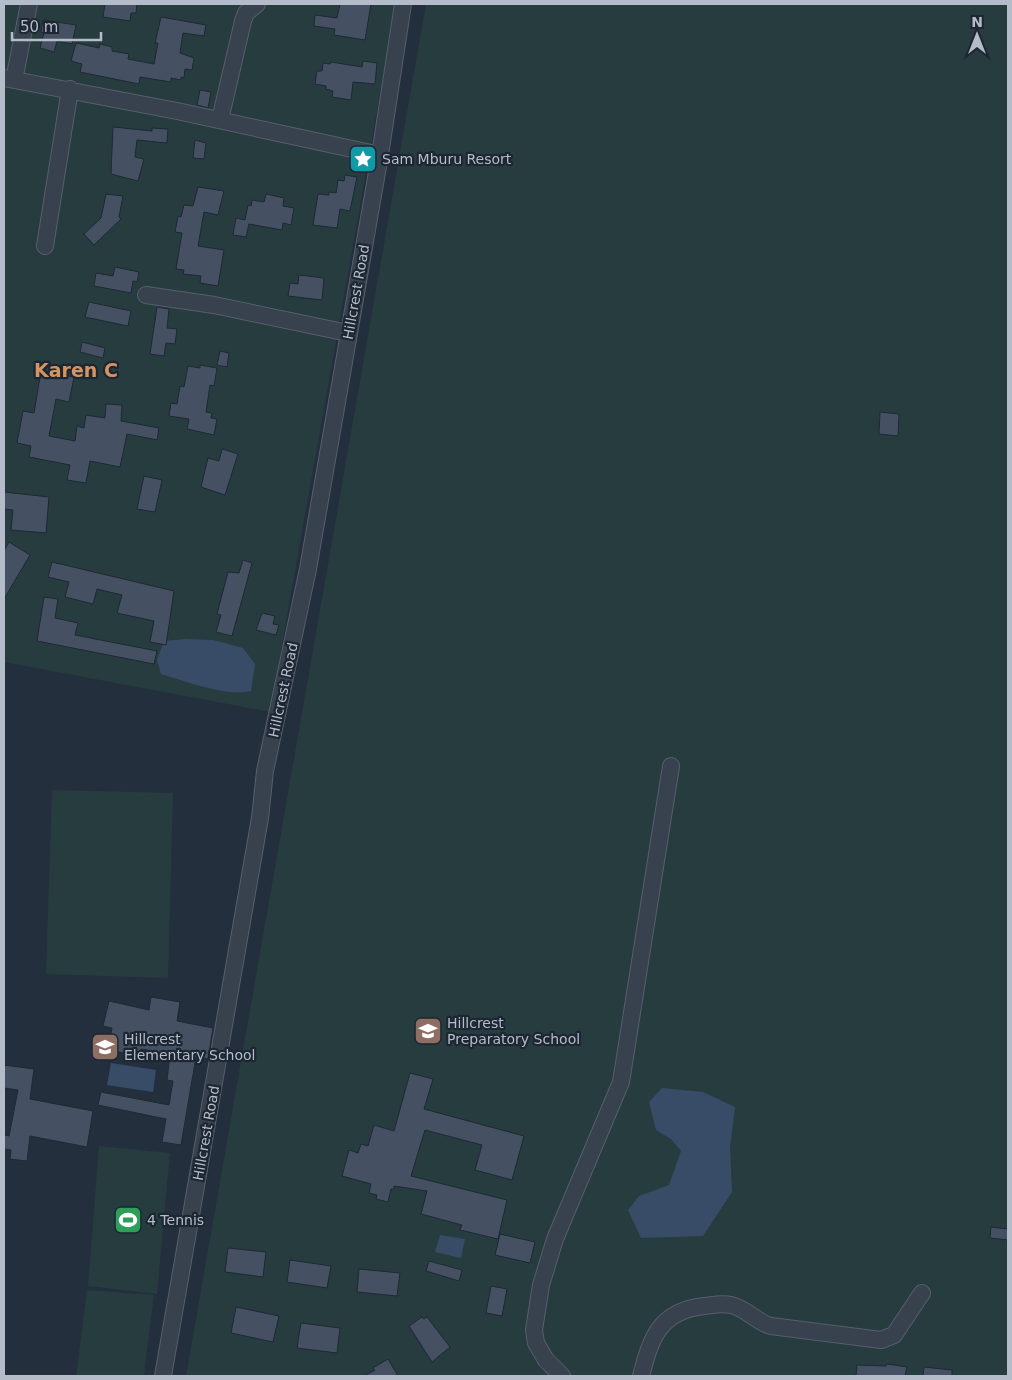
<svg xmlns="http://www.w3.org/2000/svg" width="1012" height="1380" font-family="'DejaVu Sans',sans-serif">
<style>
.green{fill:#263c3f}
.water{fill:#394c67}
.building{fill:#455162;stroke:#1f2835}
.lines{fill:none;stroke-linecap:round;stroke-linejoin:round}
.minor-casing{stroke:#565f6c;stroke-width:18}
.minor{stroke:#38414e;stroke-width:16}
.labels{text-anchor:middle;stroke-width:4.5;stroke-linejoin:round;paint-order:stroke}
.poi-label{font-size:14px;fill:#b4bcc9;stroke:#1d2633;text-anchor:start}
.street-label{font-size:14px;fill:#b4bcc9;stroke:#1d2633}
.district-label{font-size:19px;font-weight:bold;fill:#d59563;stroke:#1d2633}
</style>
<rect width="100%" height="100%" fill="#242f3e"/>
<path class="green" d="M4,4H396L270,712L4,662Z
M426,4H1008V1376H186Z
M52,790L173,793L168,978L46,974Z
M99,1146L170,1153L157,1294L88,1286Z
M87,1290L154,1295L144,1376H76Z"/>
<path class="water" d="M185,639L213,640L243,648L255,664L251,691C225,697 186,681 161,674L157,660L164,641Z
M111,1063L156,1070L153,1092L107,1085Z
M662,1088L703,1092L735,1107L730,1147L732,1192L703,1236L641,1238L628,1210L639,1196L669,1185L681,1151L671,1139L656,1130L649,1102Z
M440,1235L465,1239L461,1258L435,1252Z"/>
<path class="building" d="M105,4H137L136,13H131L130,21L103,17Z
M340,4H371L365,40L334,35L335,29L314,26L315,15L337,18Z
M161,17L206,25L204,36L183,33L180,53L194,58L192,70L185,69L184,78L181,77V80L171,78V82L140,77L139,84L80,72L82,64L71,61L76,43L99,48L100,44L112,47V51L129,54L128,59L154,64L158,43H155Z
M43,20L76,25L72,44L57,41L54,52L40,48L44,33L41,32Z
M363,61L377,63L375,84L353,82L351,100L332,97L333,91L326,89V86L315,84L317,71H322L323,63L330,64L331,62L362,67Z
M200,90L211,92L208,108L197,105Z
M113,127L152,131V128L168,129L167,143L137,140L135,157L144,159L138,181L111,174Z
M195,140L206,143L204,159L193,158Z
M345,175L357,177L350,211L340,209L337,228L313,225L318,194L329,195V192L336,193L338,180L344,181Z
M198,187L224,191L218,215L204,212L198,246L224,250L218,286L200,283L201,276L183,274L184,270L176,269L182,233L175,232L178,216L181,217L184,205L193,206Z
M106,194L123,196L119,217L121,219L94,245L84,234L101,218Z
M266,194L284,198L283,206L294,208L291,225L283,223L282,230L249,224L246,237L233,235L236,218L245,220L248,205L251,206L252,200L264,202Z
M115,267L139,272L137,282L133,281L131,293L94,286L96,273L113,276Z
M299,275L324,278L322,300L288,296L290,283L298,284Z
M89,302L131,311L128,326L85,317Z
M157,307L169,309L167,328L177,329L175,344L166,343L164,356L150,354Z
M82,342L105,348L103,358L80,352Z
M220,351L229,353L227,367L217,365Z
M200,365L217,368L214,386L210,385L206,412L212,413L211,418L217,419L214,435L187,429L189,419L169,416L171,403L177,404L180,386L184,387L188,366L200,368Z
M41,371L74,377L69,402L56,399L49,436L75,441L77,426L84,428L86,415L105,418L106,404L122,405L121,421L159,428L157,440L127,434L120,467L90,461L86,483L67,480L70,465L29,457L31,446L17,443L23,411L34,413Z
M880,412L899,414L898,436L879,434Z
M222,449L238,454L225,495L201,487L208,458L219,461Z
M144,476L162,480L155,512L137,509Z
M4,492L49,497L46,533L11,530L13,510L4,509Z
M9,542L30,555L4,599V551Z
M243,560L252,563L232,636L216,632L221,615L217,614L228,572L239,573Z
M52,562L174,591L166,645L150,642L154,621L117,613L122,595L97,589L93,604L65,597L69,582L48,577Z
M44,597L58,599L55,618L78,623L75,635L157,651L154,664L37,641Z
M262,613L275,616L273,624L279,625L276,635L256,630Z
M151,997L180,1002L177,1021L213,1028L208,1059L196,1057L181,1145L162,1142L166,1119L98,1105L101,1092L169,1105L173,1081L167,1080L170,1054L141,1049L140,1056L108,1050L112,1028L103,1026L109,1001L149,1010Z
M4,1065L34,1069L30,1099L93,1111L87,1147L30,1136L27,1161L10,1159L11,1150L4,1149V1135L9,1136L18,1090L4,1088Z
M410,1073L433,1079L424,1109L524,1136L512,1180L475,1170L482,1145L425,1130L411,1176L507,1200L498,1239L460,1230L462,1225L421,1214L427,1191L394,1186V1189H391L388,1202L376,1199L377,1195L369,1193L371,1184L342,1176L349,1150L358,1153L361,1144L368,1146L374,1125L394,1131Z
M991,1227L1008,1229V1240L990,1238Z
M500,1234L535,1242L530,1263L495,1255Z
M228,1248L266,1252L263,1277L225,1272Z
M290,1260L331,1266L327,1288L287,1282Z
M429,1261L462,1270L459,1281L426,1271Z
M359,1269L400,1273L397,1296L357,1292Z
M491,1286L507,1289L502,1316L486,1313Z
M236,1307L279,1316L273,1342L231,1333Z
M422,1317L424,1319L427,1317L450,1347L432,1362L409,1326Z
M301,1323L340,1328L337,1353L297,1348Z
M388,1359L398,1376H364L375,1370L373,1368Z
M887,1364L907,1367L905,1376H856L857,1365L886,1366Z
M924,1367L952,1370V1376H923Z"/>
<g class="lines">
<g class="minor-casing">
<path id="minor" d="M4,78L177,111L380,155
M14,80L29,4
M220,120L243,21L246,13L257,4
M45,246L70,89
M146,295L214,305L348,333
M163,1376L260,818L265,771L308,569L380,155L403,4
M562,1376L546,1360L536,1343L534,1330L541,1285L555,1239L621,1082L671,766
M641,1376C651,1337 660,1311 704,1306C713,1305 722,1303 731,1305C746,1308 756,1322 771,1326L881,1340L894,1335L922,1293"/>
</g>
<use href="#minor" class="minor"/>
</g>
<defs>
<g id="sight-square" transform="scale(1.4375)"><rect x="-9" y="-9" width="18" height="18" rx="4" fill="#0f9aa8" stroke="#1d2633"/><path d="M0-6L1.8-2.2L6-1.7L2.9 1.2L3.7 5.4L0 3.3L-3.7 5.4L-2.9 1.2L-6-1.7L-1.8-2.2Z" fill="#fff"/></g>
<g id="school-square" transform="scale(1.4375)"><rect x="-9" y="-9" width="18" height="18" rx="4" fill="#8d6e63" stroke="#1d2633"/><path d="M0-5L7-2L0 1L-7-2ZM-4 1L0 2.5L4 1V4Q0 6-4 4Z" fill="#fff"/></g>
<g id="stadium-square" transform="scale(1.4375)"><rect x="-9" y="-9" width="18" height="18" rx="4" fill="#2e9e5b" stroke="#1d2633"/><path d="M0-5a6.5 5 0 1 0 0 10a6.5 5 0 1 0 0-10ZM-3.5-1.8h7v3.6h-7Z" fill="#fff"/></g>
</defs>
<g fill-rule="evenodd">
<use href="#sight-square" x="363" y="159"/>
<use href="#school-square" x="428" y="1031"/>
<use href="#school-square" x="105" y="1047"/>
<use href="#stadium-square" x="128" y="1220"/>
</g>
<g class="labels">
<g class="poi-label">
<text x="382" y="164">Sam Mburu Resort</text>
<text x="447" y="1028">Hillcrest<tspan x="447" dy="16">Preparatory School</tspan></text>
<text x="124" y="1044">Hillcrest<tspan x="124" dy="16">Elementary School</tspan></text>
<text x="147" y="1225">4 Tennis</text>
</g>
<g class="street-label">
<text transform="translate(356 292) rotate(-80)" y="5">Hillcrest Road</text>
<text transform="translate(283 690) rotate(-78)" y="5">Hillcrest Road</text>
<text transform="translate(206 1133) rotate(-80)" y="5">Hillcrest Road</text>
</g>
<g class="district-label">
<text x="76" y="377">Karen C</text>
</g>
</g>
<rect width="1012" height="1380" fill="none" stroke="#b4bcc9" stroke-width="10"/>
<g transform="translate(977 35)" stroke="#1d2633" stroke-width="4" paint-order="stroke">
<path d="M0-4L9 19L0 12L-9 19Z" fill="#b4bcc9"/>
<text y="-8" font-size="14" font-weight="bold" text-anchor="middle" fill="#b4bcc9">N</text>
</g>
<path d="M12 32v8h89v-8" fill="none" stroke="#b4bcc9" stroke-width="2.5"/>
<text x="20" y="32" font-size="15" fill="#b4bcc9" stroke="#1d2633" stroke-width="4" paint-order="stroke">50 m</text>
</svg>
